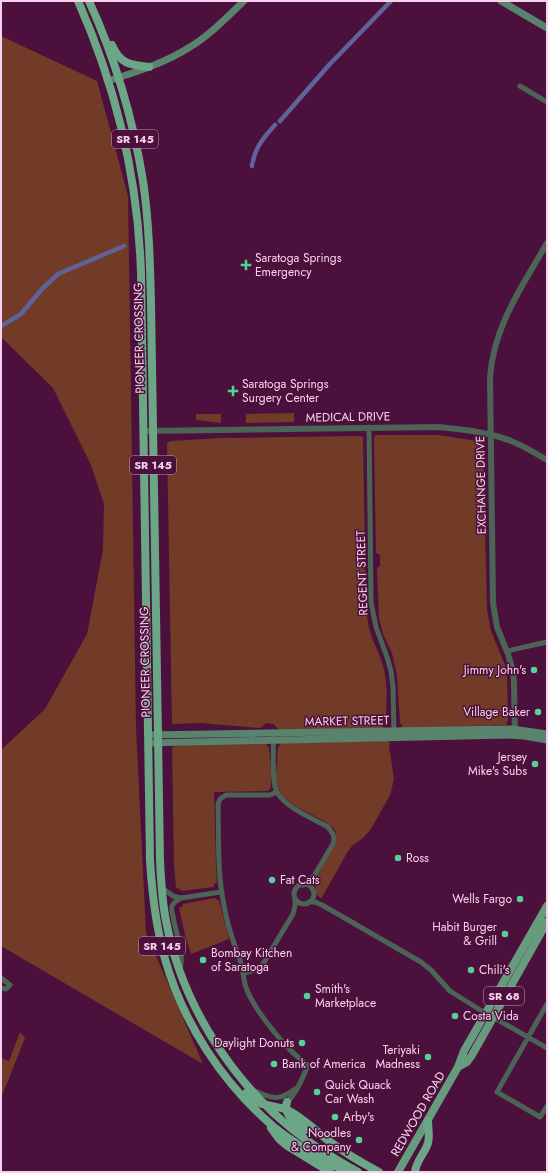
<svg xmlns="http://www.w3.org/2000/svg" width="548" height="1173" font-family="Jost,sans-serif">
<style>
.green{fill:#723b27}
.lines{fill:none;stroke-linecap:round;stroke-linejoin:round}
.canal{stroke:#5f6399;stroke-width:4.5}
.minor{stroke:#4b6456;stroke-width:5}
.tertiary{stroke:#4b6456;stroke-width:6}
.secondary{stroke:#5a836d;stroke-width:7}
.primary{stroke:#669b7e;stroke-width:8}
.trunk{stroke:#6ba686;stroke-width:8}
.poi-dot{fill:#53d396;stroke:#4c103d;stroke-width:1.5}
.labels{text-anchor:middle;stroke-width:3;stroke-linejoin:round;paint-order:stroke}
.shield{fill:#4c103d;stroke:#c498b6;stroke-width:1}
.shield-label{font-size:11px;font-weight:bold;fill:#f8d2ea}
.poi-label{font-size:12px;fill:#f8d2ea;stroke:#4c103d;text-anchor:start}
.street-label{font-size:12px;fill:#f8d2ea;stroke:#4c103d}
</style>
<rect width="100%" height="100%" fill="#4c103d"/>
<path class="green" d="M1,36L97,81L128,196L136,728L146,933L203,1064L1,946V750L45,709L87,634L103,550L104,504L91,465L53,388L1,337Z
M294,413V422L246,423V414Z
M196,414H221V423L196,420Z
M376,435H439L483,442L487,610L491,631L505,665L507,678L508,720L506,724L507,725L402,728V725L400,723L397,675L392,653L383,634L379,618L377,570V568L380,566V555L376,553L374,438Z
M360,436L363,437L365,553L362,556V567H364L365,569C366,589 365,609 369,628C373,644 383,659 385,675C388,691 386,707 386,722L383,725V728L280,730L277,728L274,724L266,723L262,727L259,728L200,723L172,724L167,443L171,441L221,438Z
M388,741L391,744L389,745L394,779L390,795L371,829L364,837L352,846L348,851L321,899L316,893C311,870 340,850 336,834C335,827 329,825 324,821C311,814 282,802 278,788C275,780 276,771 277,763C278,756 276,748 281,743Z
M265,743L269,748L271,770V786L270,789L267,791L214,792L216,865L217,883H215L213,887L181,891L180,889L176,888L174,864L172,747L176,746Z
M215,898L217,900H219L229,939L191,954L185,935L179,907H182L183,904Z
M20,1032L25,1038L1,1098V1058L9,1061Z"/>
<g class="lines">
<path class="canal" d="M280,121L329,65L391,1
M253,161C256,146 265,136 275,125
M252,166V164
M1,326L21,314L42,289L58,274L124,246"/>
<path class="minor" d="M520,86L547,102
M369,427L371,602L376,627L387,657L391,671L393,687L394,733
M507,651L547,642
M273,737C274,752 272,772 275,787C279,805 312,818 328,827L333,834L334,839L333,844L314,876L303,885
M277,792L270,795H226L220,799L218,804C219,838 217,872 224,905C227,925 234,944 241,963C244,972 243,982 247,990C256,1012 288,1052 308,1065C303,1078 296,1095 285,1104
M294 894a10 10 0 1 1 20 0a10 10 0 1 1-20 0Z
M162,888L173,896L181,898L221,892
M309,902H315L322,905L421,962L431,970L450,991L485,1013
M180,969C185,951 175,933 173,916C172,913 171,909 172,906C173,902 178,900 181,898
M244,973L255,970L263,964L293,914L295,906V899
M1,978L10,985L6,989L1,988
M547,1004L497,1092L540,1117L547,1106
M493,1017L547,1048
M255,1091C272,1099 280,1101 295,1089"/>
<path class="tertiary" d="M143,431L438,427C461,429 490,432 511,441C524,446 535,453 547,460
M515,734L514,683L513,671L508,654L497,627L493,603L490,377C494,325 522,287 547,243"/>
<path class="secondary" d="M501,1L547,28
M108,81C136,72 165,63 190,47C210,35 227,17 244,1
M148,735L512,729L547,734
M148,743L508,735L524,736L547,740"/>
<path class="primary" d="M458,1067L467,1062L472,1055L547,922
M398,1172L458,1067L464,1051L547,906"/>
<path class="trunk" d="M78,1C116,87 138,179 141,273L150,860C152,893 156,927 165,959C183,1023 223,1084 274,1127C296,1145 321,1158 346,1172
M89,1C115,58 133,119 143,181C149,222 150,262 151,303L160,861C161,881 162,901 166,921C181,1001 229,1078 292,1129C313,1146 335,1159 358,1172
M112,45C120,64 130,65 149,67
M246,1093C261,1109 270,1103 287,1110C301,1116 317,1132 329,1141C345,1153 362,1163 379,1172
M287,1102C283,1116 296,1122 305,1130
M271,1128L279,1139L286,1145L330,1172
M415,1172C416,1161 425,1153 428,1143C430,1136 428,1128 428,1120"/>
</g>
<g class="poi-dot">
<path d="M244 259h4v4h4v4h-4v4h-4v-4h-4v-4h4z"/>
<path d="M231 385h4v4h4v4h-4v4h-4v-4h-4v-4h4z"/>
<circle cx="534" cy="670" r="4"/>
<circle cx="538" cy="712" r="4"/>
<circle cx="535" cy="764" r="4"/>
<circle cx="398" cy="858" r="4"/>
<circle cx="272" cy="880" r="4"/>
<circle cx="520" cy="899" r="4"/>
<circle cx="505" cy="934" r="4"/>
<circle cx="203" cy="960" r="4"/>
<circle cx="471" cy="970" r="4"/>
<circle cx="307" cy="996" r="4"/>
<circle cx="455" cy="1016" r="4"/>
<circle cx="302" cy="1043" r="4"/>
<circle cx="428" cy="1057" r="4"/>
<circle cx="274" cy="1064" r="4"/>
<circle cx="317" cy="1092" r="4"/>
<circle cx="335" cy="1117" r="4"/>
<circle cx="359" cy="1140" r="4"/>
</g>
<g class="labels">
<g class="shield">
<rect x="112" y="130" width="46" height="18" rx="3"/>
<rect x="130" y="456" width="46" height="18" rx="3"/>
<rect x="139" y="937" width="46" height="18" rx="3"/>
<rect x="484" y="987" width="40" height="18" rx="3"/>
</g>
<g class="shield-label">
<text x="135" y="143">SR 145</text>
<text x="153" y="469">SR 145</text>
<text x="162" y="950">SR 145</text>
<text x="504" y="1000">SR 68</text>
</g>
<g class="poi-label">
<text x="255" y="262">Saratoga Springs<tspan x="255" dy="14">Emergency</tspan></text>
<text x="242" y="388">Saratoga Springs<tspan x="242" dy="14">Surgery Center</tspan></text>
<text x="526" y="674" text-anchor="end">Jimmy John's</text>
<text x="530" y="716" text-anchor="end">Village Baker</text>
<text x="527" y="761" text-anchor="end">Jersey<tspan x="527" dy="14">Mike's Subs</tspan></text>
<text x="406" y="862">Ross</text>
<text x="280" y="884">Fat Cats</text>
<text x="512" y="903" text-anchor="end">Wells Fargo</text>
<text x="497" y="931" text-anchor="end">Habit Burger<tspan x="497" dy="14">&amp; Grill</tspan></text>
<text x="211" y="957">Bombay Kitchen<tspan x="211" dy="14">of Saratoga</tspan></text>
<text x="479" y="974">Chili's</text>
<text x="315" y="993">Smith's<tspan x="315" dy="14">Marketplace</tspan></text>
<text x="463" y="1020">Costa Vida</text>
<text x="294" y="1047" text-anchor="end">Daylight Donuts</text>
<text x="420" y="1054" text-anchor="end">Teriyaki<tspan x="420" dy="14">Madness</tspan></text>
<text x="282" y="1068">Bank of America</text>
<text x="325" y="1089">Quick Quack<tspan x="325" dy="14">Car Wash</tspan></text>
<text x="343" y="1121">Arby's</text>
<text x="351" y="1137" text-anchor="end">Noodles<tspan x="351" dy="14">&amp; Company</tspan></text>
</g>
<g class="street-label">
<text transform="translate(139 338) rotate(-91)" y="4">PIONEER CROSSING</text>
<text transform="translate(348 417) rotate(-1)" y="4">MEDICAL DRIVE</text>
<text transform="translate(481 485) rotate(-91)" y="4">EXCHANGE DRIVE</text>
<text transform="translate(362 573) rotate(-92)" y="4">REGENT STREET</text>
<text transform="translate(145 662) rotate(-91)" y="4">PIONEER CROSSING</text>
<text transform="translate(347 721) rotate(-1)" y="4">MARKET STREET</text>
<text transform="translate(418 1114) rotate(-60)" y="4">REDWOOD ROAD</text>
</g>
</g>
<rect width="548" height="1173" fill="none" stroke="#f8d2ea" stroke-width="4"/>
</svg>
